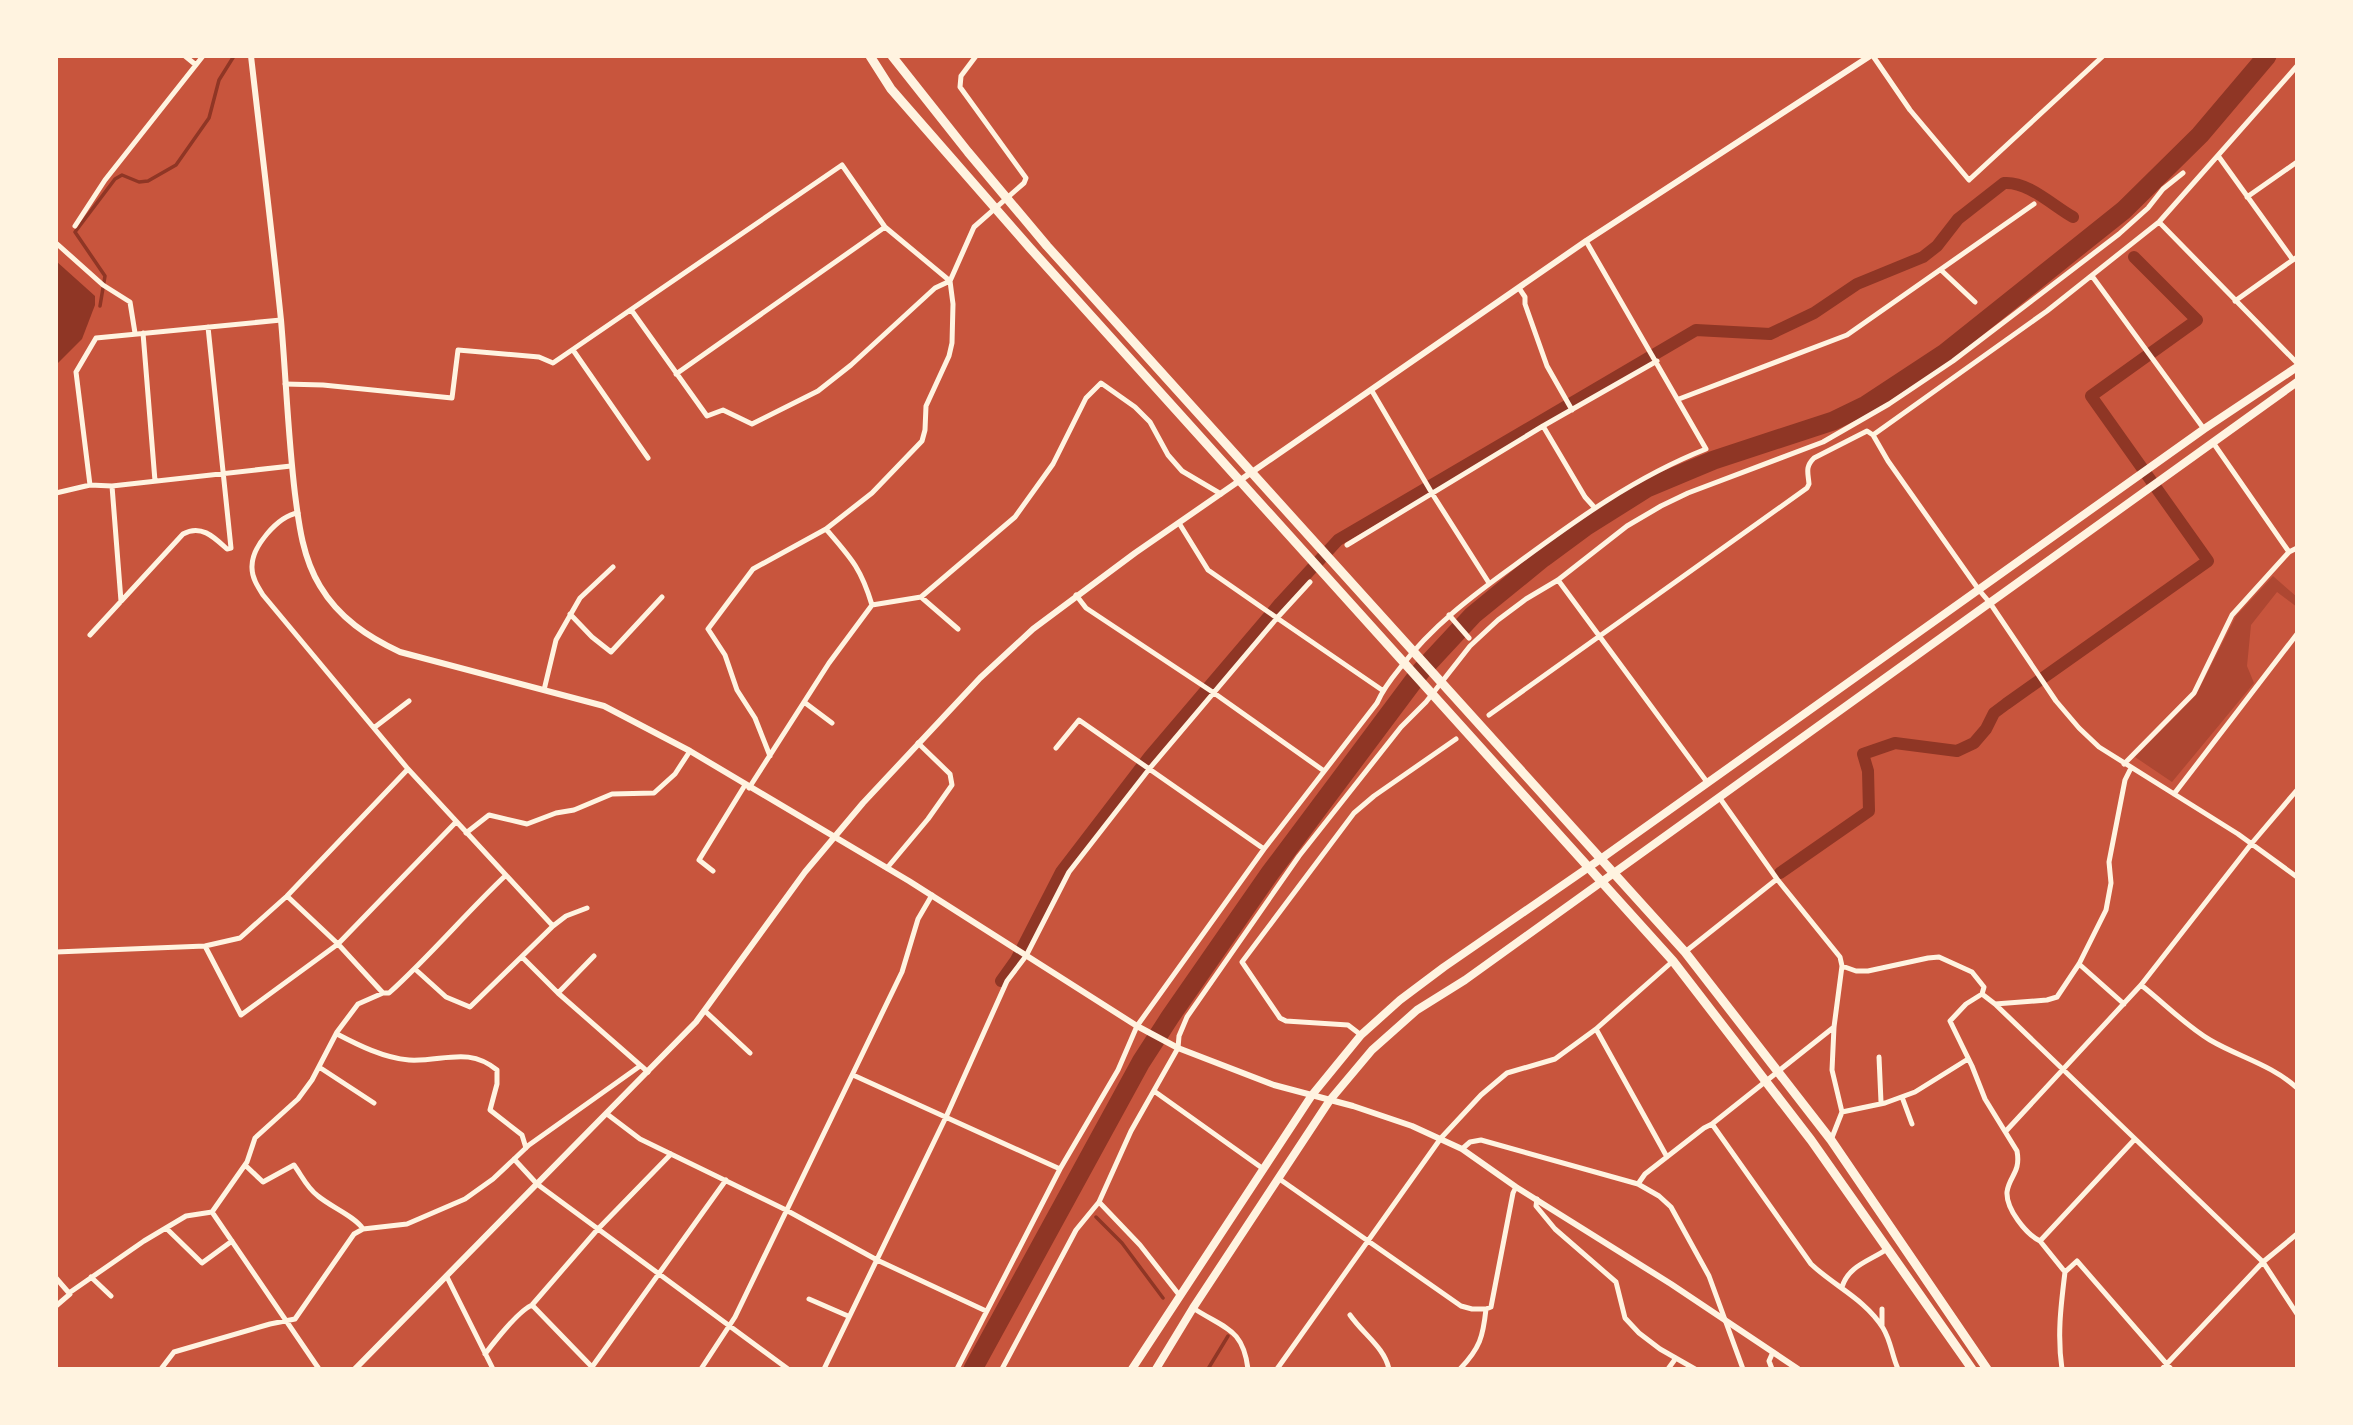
<svg xmlns="http://www.w3.org/2000/svg" width="2353" height="1425" font-family="Helvetica,sans-serif">
<style>
.green{fill:#ae4732}
.water{fill:#8f3625}
.lines{fill:none;stroke-linecap:round;stroke-linejoin:round}
.stream{stroke:#8f3625;stroke-width:3.5}
.canal{stroke:#8f3625;stroke-width:12}
.river{stroke:#8f3625;stroke-width:19}
.minor{stroke:#fff3e0;stroke-width:5}
.tertiary{stroke:#fff3e0;stroke-width:6}
.primary{stroke:#fff3e0;stroke-width:8}
.trunk{stroke:#fff3e0;stroke-width:9}
</style>
<rect width="100%" height="100%" fill="#c8553d"/>
<path class="green" d="M2273,576L2297,597V607L2277,592L2251,625L2247,666L2254,683L2172,782L2135,757L2196,695L2236,616Z"/>
<path class="water" d="M56,261L95,296V305L82,339L56,365Z"/>
<g class="lines">
<path class="stream" d="M100,306L105,276L75,232L115,179L122,175L139,182L148,181L176,165L209,118L219,80L234,56
M1096,1217L1122,1243L1163,1298
M1208,1369L1228,1336"/>
<path class="canal" d="M1780,873L1869,811L1868,771L1863,754L1895,743L1957,751L1974,743L1986,729L1994,713L2006,704L2208,561L2091,396L2197,320L2134,257
M1001,981L1016,960L1061,872L1149,757L1280,603L1338,540L1696,330L1770,334L1814,313L1857,284L1923,257L1937,246L1958,219L2004,183C2028,181 2053,206 2073,217"/>
<path class="river" d="M973,1369L1141,1062L1170,1017L1270,873L1421,671L1473,615L1543,558L1585,527L1647,488L1714,460L1833,421L1866,405L1945,353L2124,210L2200,135L2267,56"/>
<path class="minor" d="M185,56L196,65
M1873,56L1910,110L1969,180L2103,56
M2219,157L2293,260
M2247,197L2297,162
M2159,222L2297,363
M75,226L105,180L203,56
M56,243L103,285L130,302L135,333
M1941,270L1975,302
M2092,276L2204,429
M1519,288L1525,297V304L1547,366L1572,410
M2235,301L2297,257
M632,311L707,416L723,410L752,424L818,391L851,365L935,288L950,281
M143,333L155,481
M573,350L648,458
M676,374L885,227
M285,384L323,385L452,398L458,350L539,357L553,363L842,165L885,227L950,281
M1372,391L1433,495L1489,583
M1679,399L1847,335L2034,204
M1543,426L1585,497L1594,507
M1873,435L2047,311L2159,222L2297,66
M2214,444L2289,552
M90,485L76,372L96,338L281,320
M112,486L121,601
M56,493L90,485L112,486L291,466
M298,513C278,516 251,547 252,568C252,578 258,587 263,595L408,769L553,926L470,1007L446,997L415,969
M1179,523L1208,570L1277,618L1310,582
M1347,545L1543,426L1657,361
M1558,580L1707,782
M1076,595L1086,608L1214,693L1324,771
M921,597L958,629
M872,605C861,568 851,558 826,529L872,493L922,441L925,430L926,406L949,356L952,343L953,304L950,281L974,227L1024,183L1026,178L960,87L961,76L976,56
M570,614L592,637L611,652L662,597
M1449,615L1469,638
M90,635L183,534C201,524 214,537 227,549L231,548L208,327
M544,690L556,640L580,598L613,567
M804,702L832,723
M1489,715L1807,488L1809,484C1808,472 1805,467 1814,458L1867,431L1873,435L1888,461L1979,590L1990,603L2056,701L2079,728L2099,747L2238,834L2297,877
M375,727L409,701
M1056,748L1079,720L1264,849
M770,756L755,718L737,690L725,655L708,629L753,569L826,529
M2124,764L2194,693L2232,615L2289,552L2297,548
M749,788L829,663L872,605L921,597L1015,517L1053,464L1086,398L1101,383L1135,407L1150,422L1168,455L1182,471L1221,494
M2174,794L2297,634
M1719,797L1777,879L1840,957L1842,966L1834,1027L1832,1070L1842,1112L1831,1140
M466,833L489,815L527,824L556,813L574,810L612,794L654,793L675,774L690,751
M887,868L928,819L952,785L950,774L918,743
M713,871L699,860L745,785
M287,896L338,944L383,993
M553,926L566,916L587,908
M205,946L241,1015L338,944L456,822
M56,952L205,946L240,938L287,896L408,769
M1685,952L1777,879
M522,957L558,993L648,1072
M2079,964L2124,1004
M1842,966L1856,971H1868L1928,958L1939,957L1972,972L1984,987L1982,994
M2141,985C2164,1003 2185,1025 2210,1040C2239,1057 2272,1065 2297,1088
M558,993L594,956
M1995,1004L2263,1262L2297,1314
M705,1011L750,1053
M1596,1029L1667,1157
M337,1034C358,1045 384,1058 409,1060C443,1062 468,1046 497,1070V1084L490,1110L522,1135L526,1148
M1361,1035L1348,1025L1286,1021L1280,1018L1242,962L1354,813L1374,796L1456,739
M1879,1057L1881,1102
M319,1067L374,1103
M853,1075L1060,1169
M1154,1091L1262,1168
M1902,1097L1912,1124
M1842,1112L1885,1103L1915,1092L1968,1059
M607,1114L640,1139L786,1210L877,1260L986,1311
M1712,1124L1811,1264C1834,1286 1865,1299 1883,1328C1891,1341 1892,1356 1898,1369
M2006,1131L2141,985L2252,843L2297,790
M2135,1139L2040,1241L2065,1272L2077,1261L2171,1369
M1462,1149L1470,1142L1481,1140L1638,1184L1659,1196L1671,1207L1709,1276L1743,1369
M514,1159L537,1184L788,1369
M245,1165L263,1182L294,1165C302,1176 307,1188 318,1196C331,1207 356,1217 363,1229
M1278,1178L1461,1306L1472,1309H1486
M1638,1184L1645,1174L1704,1128L1712,1124L1834,1027
M1537,1199L1536,1206L1555,1229L1616,1282L1625,1318L1639,1333L1660,1349L1695,1369
M1099,1202L1140,1245L1180,1296
M212,1212L319,1369
M166,1228L202,1263L232,1241
M2040,1241C2026,1234 2006,1209 2007,1192C2009,1176 2021,1173 2017,1151L1985,1099L1972,1066L1950,1021L1966,1004L1982,994L1995,1004L2047,1000L2057,997L2079,964L2106,910L2111,883L2109,862L2125,780L2131,768
M91,1277L111,1296
M447,1277L493,1369
M56,1278L69,1293L144,1241L186,1216L212,1212L247,1162L255,1138L298,1099L312,1080L337,1032L358,1004L383,993H389C430,956 465,914 505,876
M1842,1287C1849,1265 1870,1261 1887,1249
M809,1299L848,1316
M532,1305L593,1368
M56,1306L70,1294
M1193,1308C1225,1329 1243,1328 1248,1369
M1350,1315C1364,1335 1384,1347 1389,1369
M1882,1326V1309
M485,1354C495,1341 518,1311 532,1305L597,1230L671,1154
M592,1367L726,1180
M161,1369L174,1352L270,1324L295,1319L354,1234L363,1229L407,1224L465,1199L493,1179L529,1145L640,1066
M701,1369L735,1317L902,972L918,919L932,895
M824,1369L946,1117L1007,981L1026,956L1069,872L1150,768L1277,618L1382,690
M957,1369L1060,1169L1118,1070L1137,1026L1264,849L1377,703C1383,689 1391,679 1400,668C1432,626 1472,596 1515,565C1576,520 1635,477 1706,449L1586,241
M1002,1369L1076,1230L1099,1202L1131,1131L1178,1048L1179,1036L1187,1017L1299,856L1401,727L1426,702L1470,646L1498,620L1526,599L1558,580L1627,526L1661,506L1688,493L1823,442L1889,404L1953,361L2119,234L2148,208L2163,189L2183,173
M1277,1369L1441,1138L1481,1095L1507,1073L1555,1059L1596,1029L1673,961
M1460,1369C1480,1348 1483,1337 1486,1309L1491,1307L1513,1193L1516,1187
M1668,1369L1676,1358
M1772,1369L1769,1361L1773,1352
M2062,1369C2057,1335 2061,1305 2065,1272
M2162,1369L2263,1262L2297,1234"/>
<path class="tertiary" d="M251,56C261,144 272,232 281,320C286,378 288,436 295,494C299,526 303,558 320,586C339,618 368,637 400,652L604,706L690,751L909,881L1137,1026L1178,1048L1274,1085L1353,1106L1412,1126L1462,1149L1516,1187L1671,1284L1798,1369
M355,1369L696,1022L805,872L863,803L980,678L1033,629L1135,553L1586,241L1870,56"/>
<path class="primary" d="M1132,1369L1312,1095L1361,1035L1400,1000L1444,967L1602,858L2204,429L2297,367
M1156,1369L1193,1308L1330,1100L1372,1050L1417,1010L1465,980L2297,382"/>
<path class="trunk" d="M870,56L891,89L1030,248L1673,961L1811,1140L1972,1369
M892,56L968,152L1047,246L1685,952L1831,1140L1987,1369"/>
</g>
<rect width="2353" height="1425" fill="none" stroke="#fff3e0" stroke-width="116"/>
</svg>
